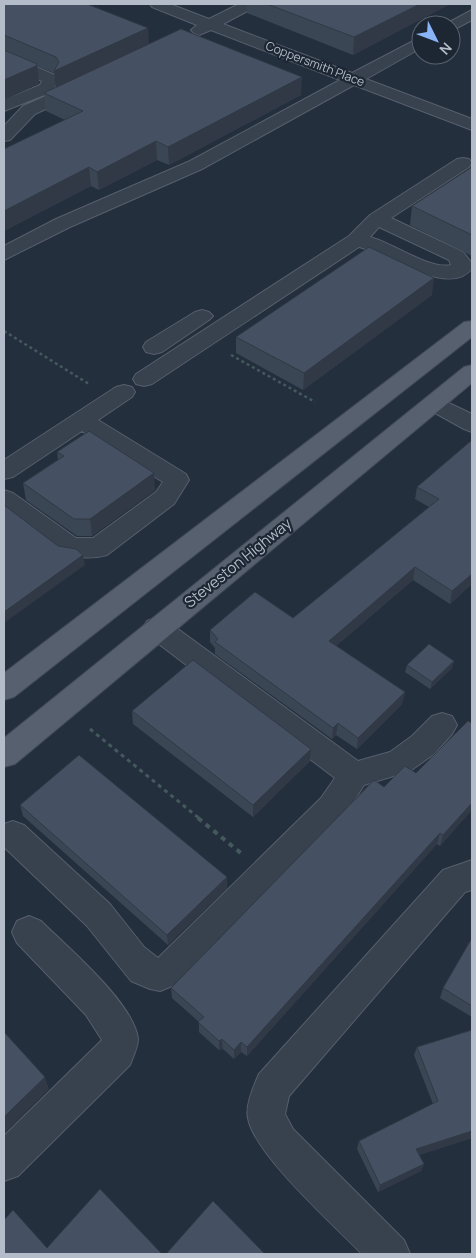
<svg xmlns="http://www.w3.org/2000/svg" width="476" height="1258" font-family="Manrope,sans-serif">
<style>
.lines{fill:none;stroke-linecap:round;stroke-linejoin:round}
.minor-casing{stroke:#565f6c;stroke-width:2}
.major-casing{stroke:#414a57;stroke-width:2}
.path-far2{stroke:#44595c;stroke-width:2.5;stroke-dasharray:3 3;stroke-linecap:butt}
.path-far1{stroke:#44595c;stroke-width:3;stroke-dasharray:4 4;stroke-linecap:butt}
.path{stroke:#44595c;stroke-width:4;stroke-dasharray:5 5;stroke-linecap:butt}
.minor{fill:#38414e;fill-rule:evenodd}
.major{fill:#56606e;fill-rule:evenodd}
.wall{fill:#3b4654}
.shaded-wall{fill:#303945}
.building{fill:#455162;stroke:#303945}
.labels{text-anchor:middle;stroke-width:4.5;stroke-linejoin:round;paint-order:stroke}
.far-street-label{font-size:12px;fill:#b4bcc9;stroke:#1d2633}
.street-label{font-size:15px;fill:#b4bcc9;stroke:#1d2633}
</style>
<rect width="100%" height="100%" fill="#242f3e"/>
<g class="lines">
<g class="minor-casing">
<path id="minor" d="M150,4H170L209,19L239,4H257L255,7L223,24L352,73L421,37V48L366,79L472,119V130L354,85L202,169L70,227L4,260V246L56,219L190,161L340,80L211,30L199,35L194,33L191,30L197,25L152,7Z
M472,10V20L451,31V25H444Z
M4,53L57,76L59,79L52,92L4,111V100L40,85L42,81L4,64Z
M78,82L84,83L86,87L84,91L35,114L10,140L4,141V126L23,106Z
M463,158L469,159L472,163L469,167L391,218L463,252L471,262L472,268C451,299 385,253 359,247L152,384L144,386L136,384L133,379L136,374L349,236L370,215L457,159ZM379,227L449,260L451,265C430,270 393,243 370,237Z
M202,310L209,312L213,316L209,320L162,352L154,354L146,352L143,347L146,342L195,312Z
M124,385L132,387L135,392L132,397L98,420L186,474L189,480L174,504L107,555C93,559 75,558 61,554L4,511V490L13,493L76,538H93L156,492L163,482L82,431L13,477L4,479V460L116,387Z
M434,396L472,414V432L464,429L426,408L423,403L426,398Z
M157,617L167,621L358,761L390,752L412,736L432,716L442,713L452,716L457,725L452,734L434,754L410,771L364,785L343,818L197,968L182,982L160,991L150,989L131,981L87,926L4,847V824L13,821L24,825L110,904L144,947L158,958L321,798L335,778L147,635L143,628L147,621Z
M472,860V890L465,892L289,1096L285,1114L293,1129L404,1240L410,1254H362C335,1226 254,1154 248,1118C245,1106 254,1085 259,1074L443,870Z
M29,916L41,921C67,947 134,1003 138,1039C138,1047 133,1057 130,1065L18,1176L4,1181V1136L102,1040L86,1015L17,943L12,932L17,921Z"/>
</g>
<g class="major-casing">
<path id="major" d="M472,321V337L14,697L4,700V673L464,322Z
M472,365V383L15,764L4,767V738L464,367Z"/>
</g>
<path class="path-far2" d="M4,331L89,384
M231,355L315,402"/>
<path class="path-far1" d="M90,729L200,819"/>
<path class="path" d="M198,818L242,854"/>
<use href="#minor" class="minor"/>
<use href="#major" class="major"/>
</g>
<path class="wall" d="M4,4L149,44L301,95L169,165L157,160L99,190L91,186L4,231V149L65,120L46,111L44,93L56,87L54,73L37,66L39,82V84L4,100Z
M247,4H450L353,55L247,13Z
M472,167V256L410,225L412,206Z
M432,295L303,390L236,353V337Z
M472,440V584L450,604L413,580L336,646L405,692L402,704L357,749L336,735L332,739L215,654V648L210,642V630L293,618L429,507L415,499L417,487Z
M57,452L155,490L92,536H77L26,500L23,483L58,460Z
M454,661L452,668L430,689L405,672L407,665Z
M132,711L310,761L253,817L133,724Z
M384,787L472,810L440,846L437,844L247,1056L241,1052L234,1059L223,1049L219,1050L199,1032V1022L172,998L171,988Z
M20,805L227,888L168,945L23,816Z
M472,938V1017L440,998L443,988Z
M472,1030V1138L419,1155L424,1164L421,1171L378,1192L357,1149L359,1141L433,1104L414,1055L417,1047Z"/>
<path class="shaded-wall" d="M420,4H450L353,55L354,37Z
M148,28L149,46L56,89L54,71Z
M37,64L39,82V84L4,100V80Z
M302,77L301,95L169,165L168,147Z
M156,141L157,160L99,190L97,172Z
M89,167L91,186L4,231V211Z
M434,278L432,295L303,390L304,373Z
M154,473L155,490L92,536L90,519Z
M83,555L85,565L4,623V612Z
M415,567L413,580L328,653L329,641Z
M472,574V584L450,604L452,591Z
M454,661L452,668L430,689L432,682Z
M405,692L402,704L357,749L358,738Z
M338,723L336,735L332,739L333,728Z
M311,749L310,761L253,817V805Z
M472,803V810L440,846L443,835Z
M440,833L437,844L247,1056V1047Z
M227,877V888L168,945L167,935Z
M222,1039L223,1049L219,1050V1041Z
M241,1042V1052L234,1059V1050Z
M45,1077L49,1089L4,1134V1117Z
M472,1131V1138L413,1157L416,1149Z
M424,1164L421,1171L378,1192L380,1185Z"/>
<path class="building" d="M4,4H87L148,28L54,71L59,62L56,57L4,35Z
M267,4H420L354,37Z
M181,29L302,77L168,147L156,141L97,172L89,167L4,211V149L83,111L44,93Z
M4,50L37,64L36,66L4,80Z
M472,167V235L412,206Z
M369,247L434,278L304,373L236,337Z
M89,431L154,473L90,519H74L23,483L64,456L57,452Z
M472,440V574L452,591L415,567L329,641L405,692L358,738L338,723L333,728L215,642L218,639L210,630L255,592L293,618L439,499L417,487Z
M4,505L58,546L76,549L83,555L4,612Z
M429,644L454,661L432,682L407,665Z
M193,660L311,749L253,805L132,711Z
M468,721L472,723V803L443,835L440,833L247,1047L241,1042L234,1050L222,1039L219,1041L198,1022L204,1017L171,988L374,780L384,787L405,766L416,773Z
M79,755L227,877L167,935L20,805Z
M472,938V1006L443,988Z
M472,1030V1131L416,1149L424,1164L380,1185L359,1141L438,1101L417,1047Z
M4,1032L45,1077L4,1117Z
M100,1189L162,1254H4V1220L13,1210L47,1248Z
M213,1201L265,1254H166Z"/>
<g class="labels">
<g class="far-street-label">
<text transform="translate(315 64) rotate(21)" y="4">Coppersmith Place</text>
</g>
<g class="street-label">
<text transform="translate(238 563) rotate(-39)" y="5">Steveston Highway</text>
</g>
</g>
<rect width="476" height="1258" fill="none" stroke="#b4bcc9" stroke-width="10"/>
<g transform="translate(436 40) rotate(132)"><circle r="24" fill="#1d2633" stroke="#59626f"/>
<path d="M0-4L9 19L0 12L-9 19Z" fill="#8ab4f8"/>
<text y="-8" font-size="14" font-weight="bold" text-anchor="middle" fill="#b4bcc9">N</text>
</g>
</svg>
